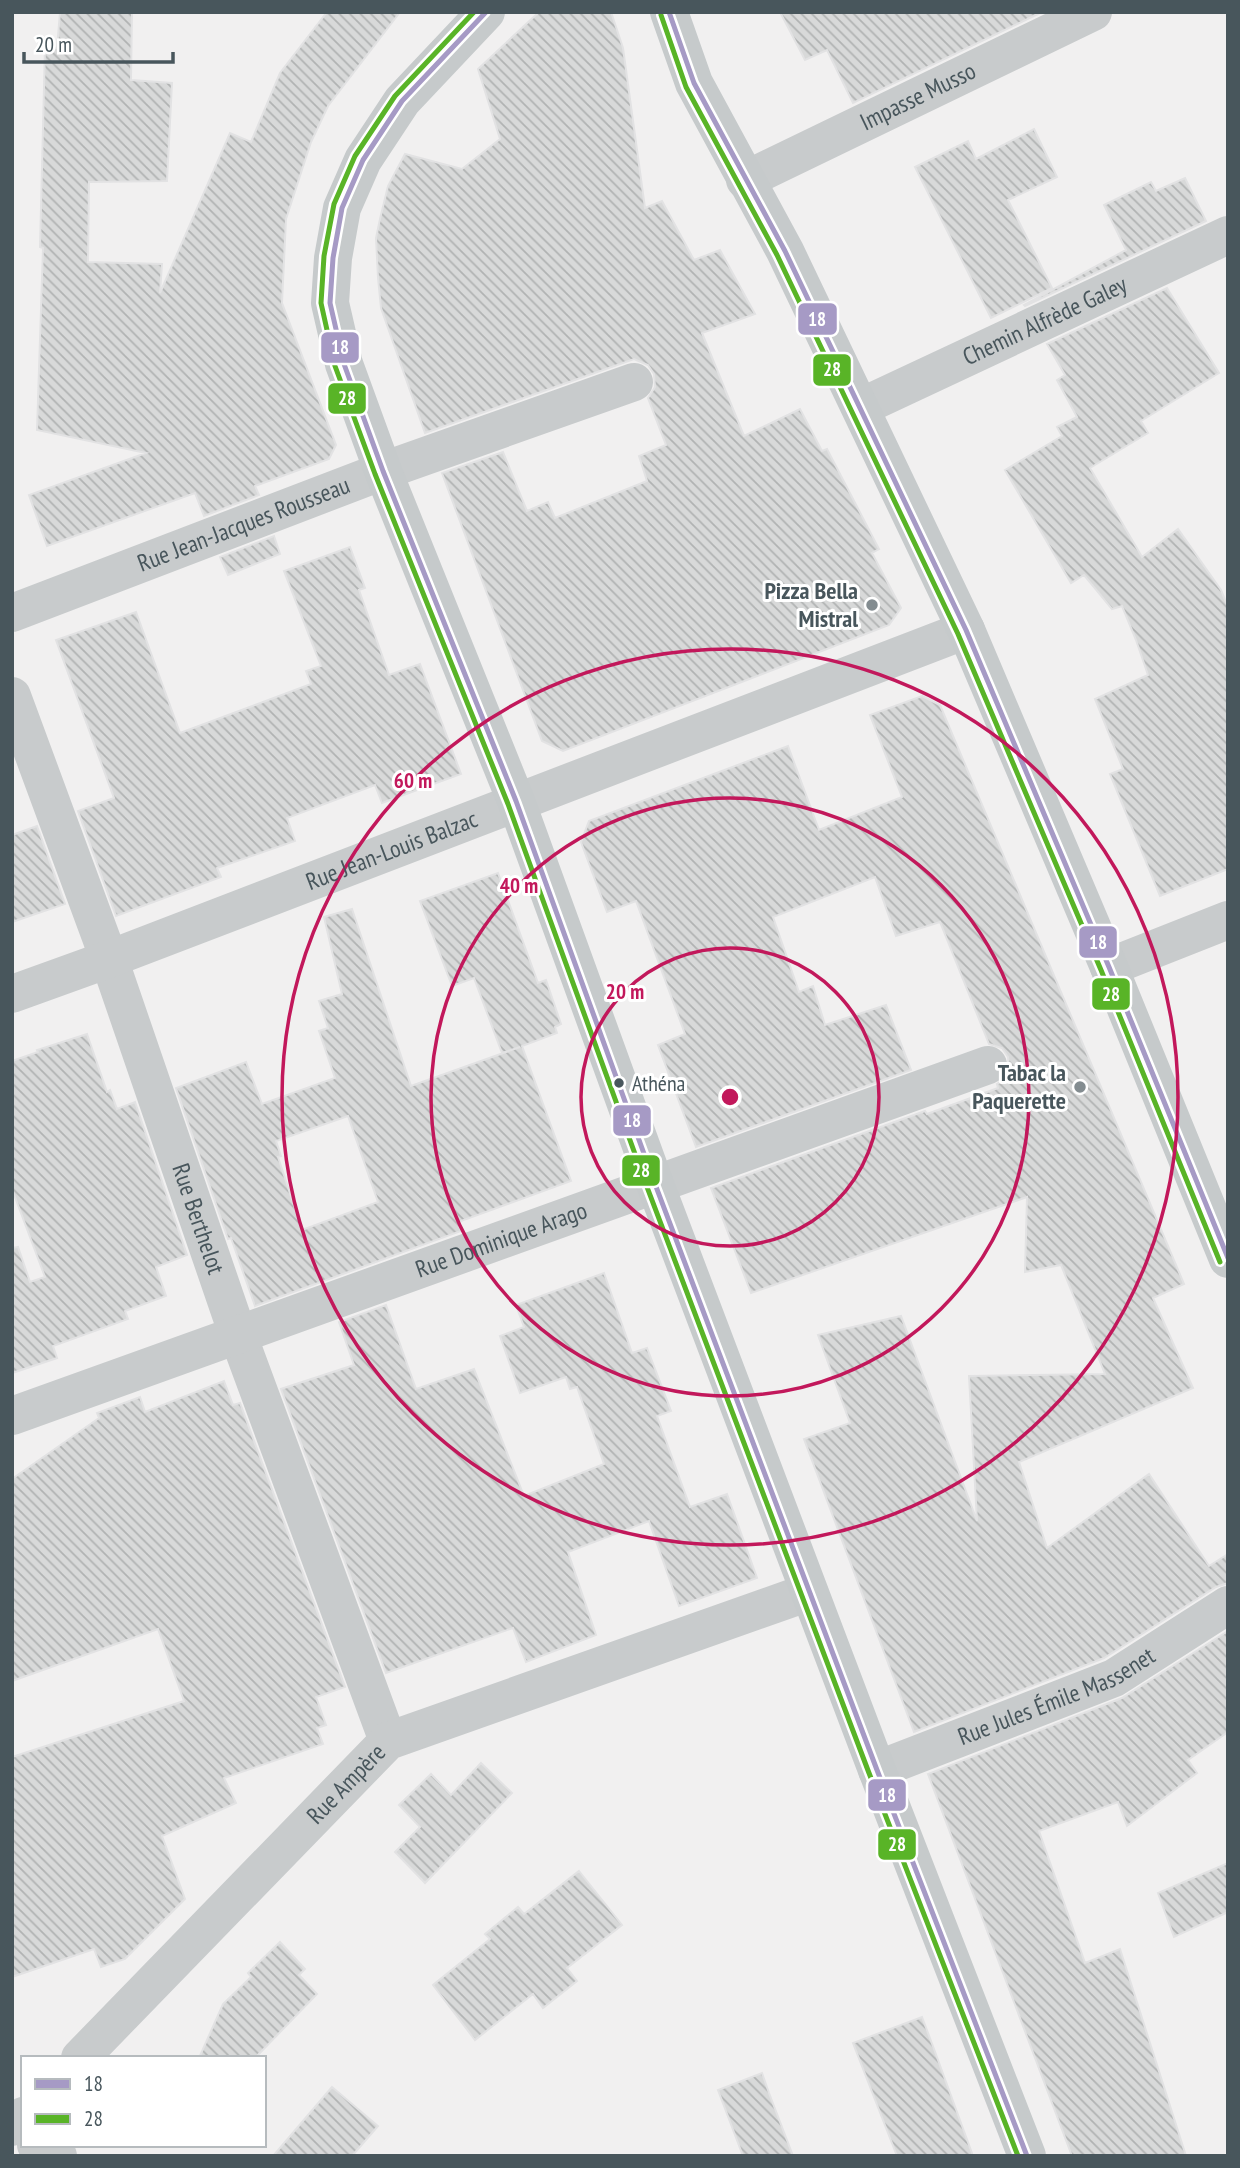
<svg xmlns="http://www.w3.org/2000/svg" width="1240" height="2168" font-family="'PT Sans Narrow',sans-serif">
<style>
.building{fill:url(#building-back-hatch);stroke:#e2e2e3;stroke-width:2;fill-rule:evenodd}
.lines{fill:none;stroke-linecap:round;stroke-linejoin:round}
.minor{stroke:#c8cbcc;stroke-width:38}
.major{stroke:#c6cacb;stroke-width:38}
.bus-1-casing{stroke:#fff;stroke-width:10}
.bus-2-casing{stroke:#fff;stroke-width:10}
.bus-1{stroke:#a69ac5;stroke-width:5}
.bus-2{stroke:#59b427;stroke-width:5}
.ring{fill:none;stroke:#c2185b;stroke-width:3.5}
.poi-dot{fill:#838c90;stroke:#fff;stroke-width:2.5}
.bus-dot{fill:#48565c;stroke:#fff;stroke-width:2.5}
.labels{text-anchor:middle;stroke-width:6;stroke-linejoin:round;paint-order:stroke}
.bus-label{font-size:22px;fill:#48565c;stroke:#fff;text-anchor:start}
.street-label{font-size:24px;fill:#48565c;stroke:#fff}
.poi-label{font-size:24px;font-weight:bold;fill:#48565c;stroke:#fff;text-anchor:end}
.centre{fill:#c2185b;stroke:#fff;stroke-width:3.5}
.ring-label{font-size:21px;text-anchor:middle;font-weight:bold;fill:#c2185b;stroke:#fff;stroke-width:6;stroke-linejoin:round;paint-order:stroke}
.line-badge{stroke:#fff;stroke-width:2.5}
.badge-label{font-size:19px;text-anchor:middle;font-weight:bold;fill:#fff}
</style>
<defs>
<pattern id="building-back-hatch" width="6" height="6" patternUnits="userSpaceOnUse" patternTransform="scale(1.75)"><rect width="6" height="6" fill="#d8d9d9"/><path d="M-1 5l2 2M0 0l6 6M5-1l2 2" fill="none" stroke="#b1b3b3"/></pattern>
</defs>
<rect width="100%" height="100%" fill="#f1f0f0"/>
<path class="building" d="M60,12H132L131,80L172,83L167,181L89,182L88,262L162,264L160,293L230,133L251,142L280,73L327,12H400L328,106L311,142L286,219L282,303L336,445L329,459L255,486L259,495L204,516L195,493L47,546L29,495L146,453L37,430L43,248L40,247L45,47L57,48Z
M539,12H611L623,48L645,208L662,201L694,260L720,250L755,314L702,333L744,436L800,409L822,451L827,449L879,549L872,553L901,608L889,625L563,751L542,741L442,473L503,452L527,511L548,502L555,518L647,481L639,456L666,445L648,398L655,387L654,374L648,365L634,359L425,433L381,308L378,278L376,238L380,219L388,186L405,154L462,169L500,139L478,69Z
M780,12H1042L853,103L827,50L805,60Z
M1034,129L1057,177L1008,200L1052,288L991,318L915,167L968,141L976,159Z
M1185,178L1206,221L1025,306L1024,305L1126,250L1104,205L1151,182L1156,191Z
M1167,288L1219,373L1141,421L1148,433L1090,468L1142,557L1178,529L1221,590L1228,607V869L1160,896L1110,774L1123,769L1095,699L1148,675L1136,640L1122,606L1112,609L1084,575L1071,583L1005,470L1062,436L1057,427L1077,417L1057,380L1065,375L1047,344Z
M274,536L280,554L228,575L220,557Z
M350,547L365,588L359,590L389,675L420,664L461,774L382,803L375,785L287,818L295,841L217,868L221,877L116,916L78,811L114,798L56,640L136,612L180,733L311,684L306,671L321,666L284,571Z
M922,696L940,705L1184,1284L1153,1298L1193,1388L1019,1462L1047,1548L1149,1474L1209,1566L1228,1554V1583L1216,1587L1104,1658L914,1732L804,1439L850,1423L818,1335L901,1316L977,1521L969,1376L1105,1374L1061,1265L1025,1272L1027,1197L751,1293L711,1188L925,1111L927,1114L998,1088L997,1084L1005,1079L1009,1070L1008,1057L1002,1048L989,1044L940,922L896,936L875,877L773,917L799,992L813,986L825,1025L886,1005L911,1070L696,1147L658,1045L685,1034L636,901L607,912L581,842L589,821L788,746L819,830L902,797L870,715Z
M37,826L65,904L12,922V835Z
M498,873L538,983L546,980L561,1024L555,1027L557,1033L522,1046L571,1181L458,1222L461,1231L255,1306L231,1238L228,1239L176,1088L246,1062L262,1104L335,1078L319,1031L328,1028L319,1001L342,994L324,917L352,909L411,1086L520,1047L502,1053L474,978L452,986L420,901ZM348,1116L378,1202L302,1230L278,1157L281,1156L276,1141Z
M87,1034L107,1092L110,1090L117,1109L135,1102L187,1255L156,1267L166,1296L125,1311L128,1319L53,1346L57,1358L12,1373V1248L18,1247L30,1282L45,1277L12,1189V1061L38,1052L37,1050Z
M604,1273L632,1353L647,1348L671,1411L657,1416L690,1507L727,1494L757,1578L679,1606L649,1521L568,1552L596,1635L526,1662L513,1628L386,1673L281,1389L354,1365L339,1322L386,1305L416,1389L474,1369L524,1496L604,1464L577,1387L570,1389L566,1377L520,1393L500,1336L524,1327L516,1305Z
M224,1381L233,1405L240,1403L345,1687L316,1697L326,1725L317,1728L323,1744L224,1778L236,1803L162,1836L185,1899L125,1959L101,1967L94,1949L12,1977V1757L184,1701L158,1629L12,1681V1479L99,1418L97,1413L140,1397L145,1412Z
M1228,1631V1732L1188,1760L1197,1773L1127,1826L1118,1802L1039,1831L1085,1963L1120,1949L1186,2156H1072L928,1774L1122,1698Z
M481,1763L512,1793L425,1883L395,1852L420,1827L399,1805L431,1774L451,1795Z
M1228,1863V1912L1174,1937L1158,1893Z
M579,1871L622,1925L567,1968L577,1981L543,2008L533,1994L475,2040L433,1985L490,1939L485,1934L518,1907L524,1914Z
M280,1942L305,1969L299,1975L317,1994L255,2058H199L223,2004L251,1977L248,1973Z
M922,2017L934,2049L973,2156H897L853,2043Z
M762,2073L769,2093L793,2156H743L718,2090Z
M332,2087L378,2126L352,2156H273Z"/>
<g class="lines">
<g class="minor">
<path id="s1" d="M745,180L1093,12"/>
<path id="s2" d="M861,407L1228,235"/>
<path id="s3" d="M12,613L383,471L634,382"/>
<path id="s4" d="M12,696L109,959L238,1335L388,1741"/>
<path d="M1109,967L1228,920"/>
<path id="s5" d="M12,994L109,959L966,630"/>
<path id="s6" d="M12,1416L988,1065"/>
<path id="s7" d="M877,1770L1114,1678L1228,1605"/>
<path id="s8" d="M80,2058L388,1741L809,1592"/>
<path d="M12,2127L23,2116"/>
<path d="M36,2145L58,2156"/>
</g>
<path class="major" d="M486,12L402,101L363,160L342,208L333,258L330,303L344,364L383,471L516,801L655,1184L877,1770L1027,2156
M669,12L694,83L785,251L966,630L1109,967L1228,1259"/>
<g class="bus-1-casing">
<path id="bus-1" d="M486,12L402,101L363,160L342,208L333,258L330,303L344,364L383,471L516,801L655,1184L877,1770L1027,2156
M669,12L694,83L785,251L966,630L1109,967L1228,1258"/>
</g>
<g class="bus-2-casing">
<path id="bus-2" d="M474,12L395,96L355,156L334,204L324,256L321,303L335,366L375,474L508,804L647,1187L869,1773L1018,2156
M661,15L686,87L777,255L958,634L1101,970L1220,1262"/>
</g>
<use href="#bus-1" class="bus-1"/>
<use href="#bus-2" class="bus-2"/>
</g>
<g class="ring">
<circle cx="730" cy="1097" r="149"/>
<circle cx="730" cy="1097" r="299"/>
<circle cx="730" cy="1097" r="448"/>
</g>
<g class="poi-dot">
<circle cx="872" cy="605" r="7"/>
<circle cx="1080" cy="1087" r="7"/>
</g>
<circle class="bus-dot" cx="619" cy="1083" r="6"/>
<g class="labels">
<g class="bus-label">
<text x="632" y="1091">Athéna</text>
</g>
<g class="street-label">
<text dy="8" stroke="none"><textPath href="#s1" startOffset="192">Impasse Musso</textPath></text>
<text dy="8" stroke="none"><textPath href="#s2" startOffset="203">Chemin Alfrède Galey</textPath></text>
<text dy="8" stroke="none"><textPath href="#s3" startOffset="248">Rue Jean-Jacques Rousseau</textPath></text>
<text dy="8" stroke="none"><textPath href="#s5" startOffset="406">Rue Jean-Louis Balzac</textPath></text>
<text dy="8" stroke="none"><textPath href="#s4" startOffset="555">Rue Berthelot</textPath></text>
<text dy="8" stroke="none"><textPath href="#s6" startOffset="520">Rue Dominique Arago</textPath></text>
<text dy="8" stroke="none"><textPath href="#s7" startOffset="194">Rue Jules Émile Massenet</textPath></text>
<text dy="8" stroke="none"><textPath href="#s8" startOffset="382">Rue Ampère</textPath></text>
</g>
<g class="poi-label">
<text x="858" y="599">Pizza Bella<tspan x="858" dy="28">Mistral</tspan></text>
<text x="1066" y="1081">Tabac la<tspan x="1066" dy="28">Paquerette</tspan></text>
</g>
</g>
<circle cx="730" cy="1097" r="10" class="centre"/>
<g class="ring-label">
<text x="413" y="788">60 m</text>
<text x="519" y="893">40 m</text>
<text x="625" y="999">20 m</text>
</g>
<g class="line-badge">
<rect x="797" y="302" width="41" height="34" rx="7" fill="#a69ac5"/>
<rect x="320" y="331" width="40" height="33" rx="7" fill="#a69ac5"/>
<rect x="812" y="353" width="40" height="34" rx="7" fill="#59b427"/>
<rect x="327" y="382" width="40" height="33" rx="7" fill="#59b427"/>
<rect x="1078" y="925" width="40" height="34" rx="7" fill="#a69ac5"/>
<rect x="1091" y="977" width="40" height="34" rx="7" fill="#59b427"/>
<rect x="612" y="1104" width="40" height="33" rx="7" fill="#a69ac5"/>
<rect x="621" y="1154" width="40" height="33" rx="7" fill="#59b427"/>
<rect x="867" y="1778" width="40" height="34" rx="7" fill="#a69ac5"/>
<rect x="877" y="1828" width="40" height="33" rx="7" fill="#59b427"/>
</g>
<g class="badge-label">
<text x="817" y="326">18</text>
<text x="340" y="354">18</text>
<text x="832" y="376">28</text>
<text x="347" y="405">28</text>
<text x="1098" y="949">18</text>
<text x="1111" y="1001">28</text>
<text x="632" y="1127">18</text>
<text x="641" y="1177">28</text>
<text x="887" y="1802">18</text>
<text x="897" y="1851">28</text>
</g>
<rect width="1240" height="2168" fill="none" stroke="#48565c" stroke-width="28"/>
<rect x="21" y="2056" width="245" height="91" fill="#ffffff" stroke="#b6bbbe" stroke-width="2"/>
<rect x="35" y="2079" width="35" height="10" fill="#a69ac5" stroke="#b6bbbe" stroke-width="2"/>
<text x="84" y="2091" font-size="21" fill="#48565c">18</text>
<rect x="35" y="2114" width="35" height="10" fill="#59b427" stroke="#b6bbbe" stroke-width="2"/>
<text x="84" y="2126" font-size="21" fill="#48565c">28</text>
<path d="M24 52v10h149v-10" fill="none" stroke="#48565c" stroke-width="3.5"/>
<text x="35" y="52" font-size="21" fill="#48565c" stroke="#ffffff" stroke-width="5" paint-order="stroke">20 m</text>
</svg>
